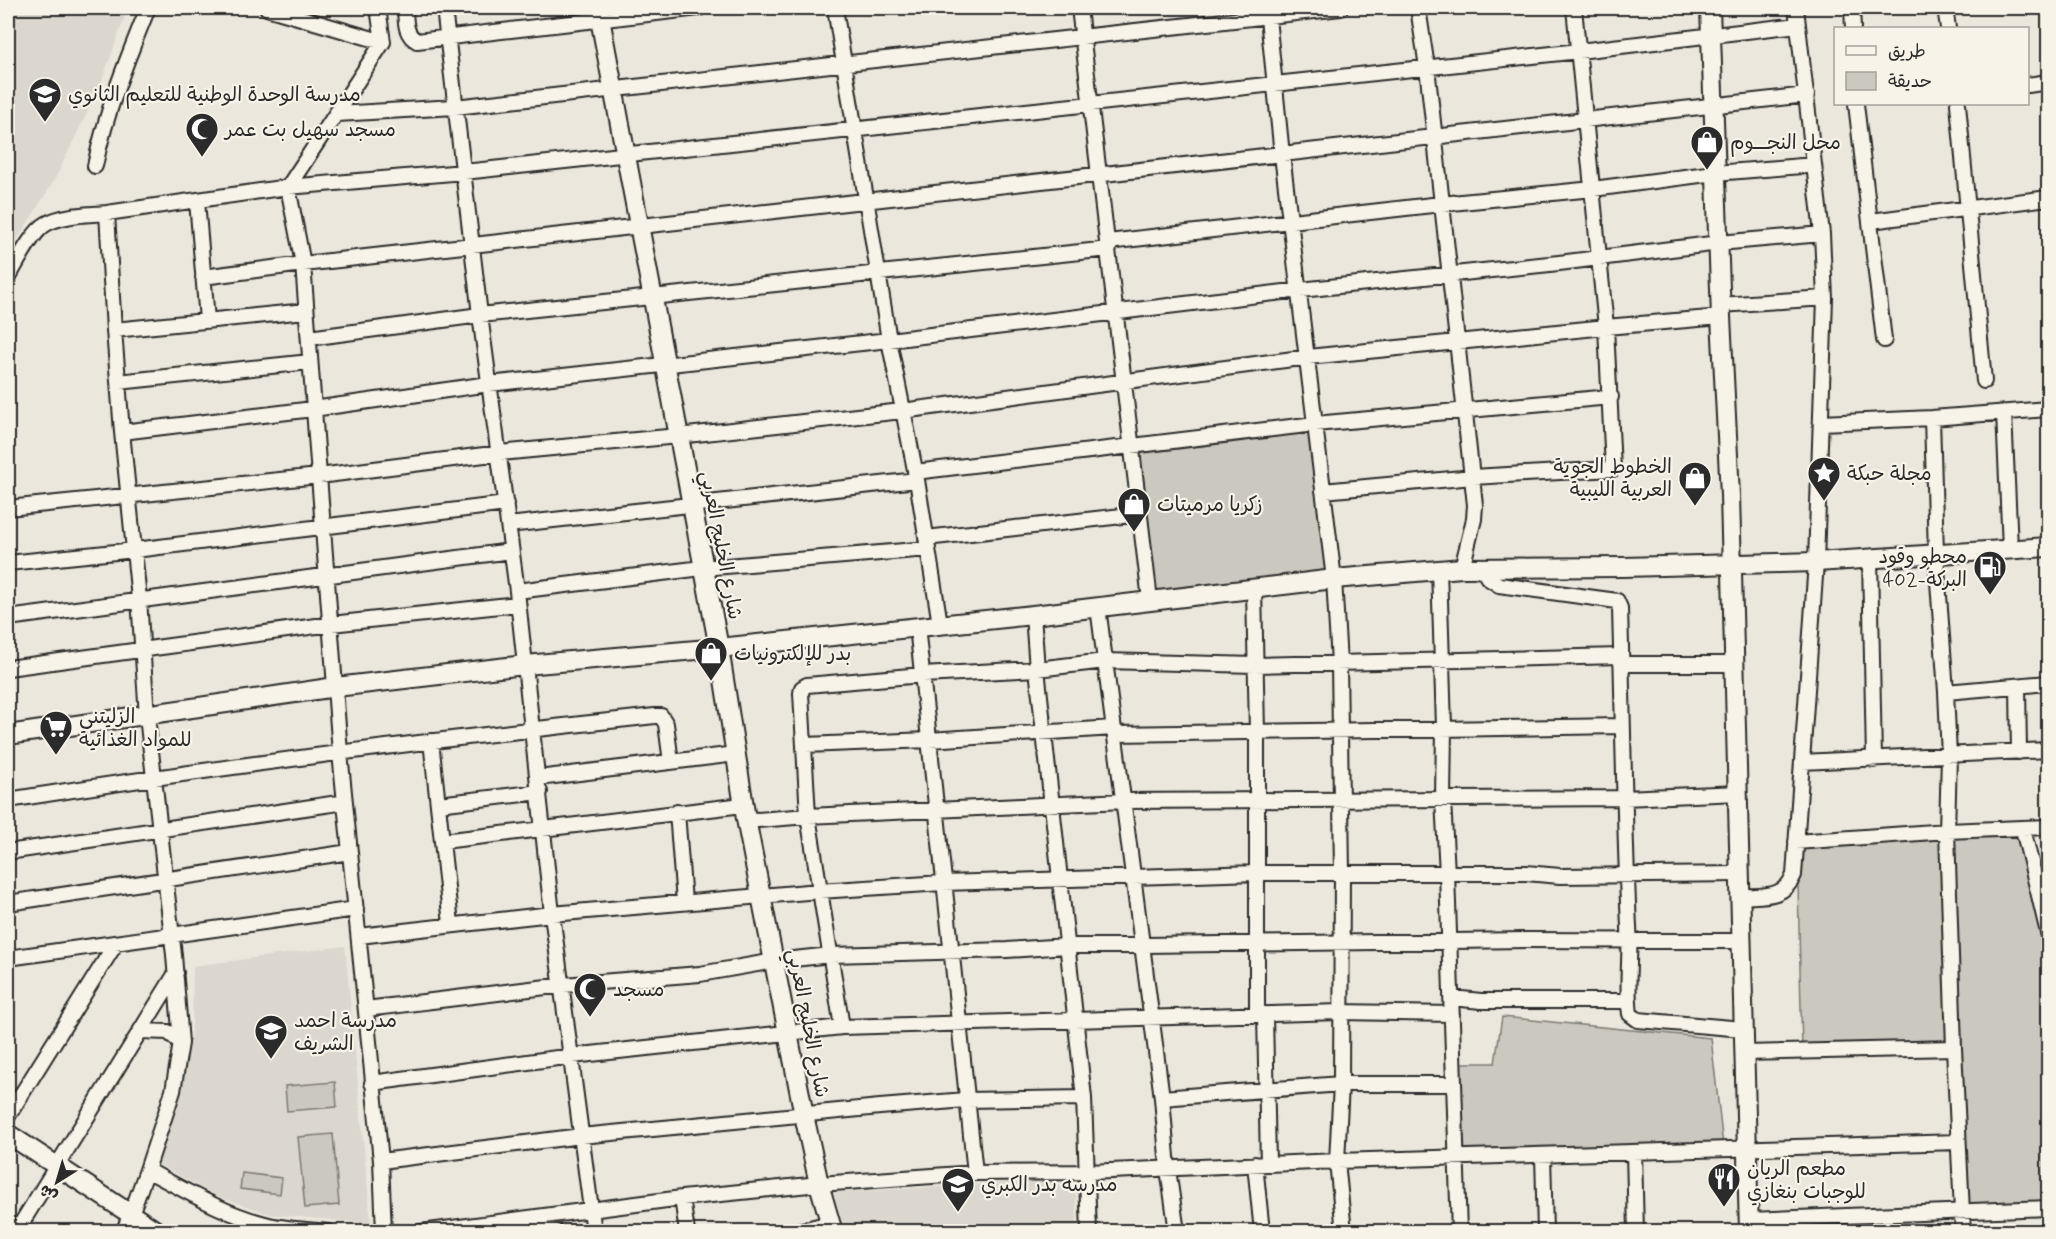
<svg xmlns="http://www.w3.org/2000/svg" width="2056" height="1239" font-family="Mynerve,'Playpen Sans Arabic',sans-serif">
<style>
.built{fill:#dbd7ce}
.green{fill:#cbc8bf;stroke:#7b7a75;stroke-width:1.5}
.lines{fill:none;stroke-linecap:round;stroke-linejoin:round}
.street-casing{stroke:#2b2b2b;stroke-width:18}
.secondary-casing{stroke:#2b2b2b;stroke-width:22}
.street{stroke:#f7f3e8;stroke-width:14}
.secondary{stroke:#f7f3e8;stroke-width:18}
.labels{text-anchor:middle;stroke-width:4.5;stroke-linejoin:round;paint-order:stroke}
.poi-label{font-size:20px;fill:#2b2b2b;stroke:#f7f3e8;text-anchor:start}
.street-label{font-size:20px;fill:#2b2b2b;stroke:#f7f3e8}
</style>
<rect width="100%" height="100%" fill="#ebe7dd"/>
<filter id="ink" filterUnits="userSpaceOnUse"><feTurbulence type="fractalNoise" baseFrequency=".0167" numOctaves="2"/><feDisplacementMap in="SourceGraphic" scale="12" xChannelSelector="R" yChannelSelector="G"/><feConvolveMatrix kernelMatrix="1 2 1 2 8 2 1 2 1" color-interpolation-filters="sRGB"/></filter>
<g filter="url(#ink)">
<path class="built" d="M8,8H128L100,86L54,181L8,254Z
M345,946L371,1224L270,1214L217,1196L158,1164L182,1092L192,1028L193,966Z
M1049,1180L1076,1194L1077,1231H845L834,1193Z"/>
<path class="green" d="M1315,424L1334,578L1151,599L1132,445Z
M2022,830L2048,942V1208L1963,1211L1948,832Z
M1946,832L1953,1047L1802,1051L1797,843Z
M1502,1017L1711,1038L1723,1146L1452,1151L1454,1063H1495Z
M335,1082L337,1107L287,1111L285,1086Z
M333,1134L339,1205L305,1208L298,1137Z
M242,1173L282,1178L280,1194L240,1189Z"/>
<g class="lines">
<g class="street-casing">
<path id="street" d="M267,8L383,42
M405,8C406,20 404,34 417,41L699,8
M444,8L480,315L517,591L552,914L594,1232
M835,8L889,340L917,480L940,624
M1079,8L1150,600
M1267,8L1282,155L1334,579L1339,663L1342,873L1341,1084L1337,1161L1344,1232
M1418,8L1427,67L1475,505L1474,519L1462,568
M1852,8L1853,28
M1945,8L1948,28
M2028,85L2048,82
M1856,104L1884,340
M1958,104L1984,381
M337,114L455,107L1341,8
M95,166C106,111 127,60 148,8
M197,201L207,320
M1871,221L2048,198
M1108,242L1441,204L1593,189L1715,173L1814,165
M203,277L303,264L1807,95
M8,278C17,263 32,232 46,224C63,214 89,215 107,213
M1721,305L1825,298
M114,330L306,311
M309,338L480,315L1109,249
M118,382L310,362
M2004,413L2010,548
M1932,418L1936,554L1946,692L1949,756L1947,831L1954,1048L1963,1232
M1821,423L1932,418L2048,409
M122,432L313,409L489,384L889,340L1300,290L1559,263L1719,243L1822,234
M915,472L1315,424L1611,397
M1323,491L1473,477L1613,469L1606,327L1574,8
M8,508L319,476L500,453L678,436L902,411L1308,357L1606,327L1721,317
M508,525L917,480
M926,538L1140,514
M1870,558L1874,760
M8,563L135,550L506,504
M1481,567L1488,578L1499,585L1617,601L1620,608C1623,714 1624,821 1629,927C1631,956 1626,985 1630,1014L1638,1020L1743,1029
M1439,569L1444,727L1443,800L1447,873L1459,1232
M1254,589L1257,732V1014
M517,591L702,568L928,549
M1098,607L1162,1098L1168,1169L1177,1232
M1033,615L1037,669L1084,1098L1089,1232
M8,618L511,551
M917,626L975,1173
M1621,664H1734
M8,668L331,624L518,604
M2018,686L2019,752
M1946,692L2048,683
M1115,734L1622,726
M431,741L451,924
M805,745L929,740L1114,728
M1802,762L2048,750
M538,778L736,754
M8,800C223,766 439,739 655,716H661L666,724L671,762
M438,804L540,792
M677,812L684,902
M746,819L758,820L808,816L1124,801L1624,798L1739,793
M2023,829L2048,933
M443,841L743,805
M1796,842L1947,831L2048,827
M8,852L345,802
M1741,897C1763,895 1784,899 1794,875L1816,562L1825,298L1822,234L1796,8
M8,903L350,852
M359,936L552,914L819,891L943,883L1257,873H1526L1560,876L1740,874
M8,958L356,909
M1452,998L1481,1001H1629
M366,1009L563,985L700,974L775,961L831,955L1007,950L1067,946L1527,940L1742,941
M1265,1014L1268,1164
M842,1027L808,816L801,693L802,688L807,685L922,675L1037,669L1105,661L1255,665L1621,656
M140,1031L168,1032L181,1043
M1744,1053L1954,1048
M372,1083L572,1056L842,1027L1340,1012L1452,1014
M1162,1098L1341,1084H1454
M8,1116L116,943
M1634,1152L1636,1232
M1543,1155L1545,1232
M381,1161L581,1136L880,1107L966,1100L1084,1098
M1255,1164L1262,1232
M147,1170C186,1191 226,1215 269,1225C288,1229 309,1230 328,1232
M682,1198L687,1232
M529,1218L556,1232
M1749,1220L2048,1208
M16,1232L176,973
M123,1232L131,1214L147,1170L173,1091L181,1043L174,955L147,716L139,599L122,432L114,330L107,213L288,187L383,42L378,8
M384,1232L381,1161L340,753L303,264L288,187L464,172L1579,51L1798,25
M421,1232L682,1198L819,1184L975,1173L1088,1172L1337,1161L1958,1142
M794,1232L830,1223"/>
</g>
<g class="secondary-casing">
<path id="secondary" d="M598,8L719,648L746,819L804,1115L819,1184L833,1232
M1710,8L1721,317L1730,495L1749,1232
M8,735L336,687L525,665L719,648L1033,615L1334,579L1462,568L1623,567L1816,562L2048,547
M8,1134L158,1232"/>
</g>
<use href="#street" class="street"/>
<use href="#secondary" class="secondary"/>
</g>
</g>
<defs>
<g id="school-pin" transform="scale(1.725)"><path d="M0 17L-7.5 6A9.5 9.5 0 1 1 7.5 6Z" fill="#2b2b2b" stroke="#f7f3e8"/><path d="M0-5L7-2L0 1L-7-2ZM-4 1L0 2.5L4 1V4Q0 6-4 4Z" fill="#fff"/></g>
<g id="mosque-pin" transform="scale(1.725)"><path d="M0 17L-7.5 6A9.5 9.5 0 1 1 7.5 6Z" fill="#2b2b2b" stroke="#f7f3e8"/><path d="M3.5-4.9A6 6 0 1 0 3.5 4.9A5 5 0 1 1 3.5-4.9Z" fill="#fff"/></g>
<g id="shop-pin" transform="scale(1.725)"><path d="M0 17L-7.5 6A9.5 9.5 0 1 1 7.5 6Z" fill="#2b2b2b" stroke="#f7f3e8"/><path d="M-5-2.5h2.3a2.7 3.5 0 0 1 5.4 0H5L5.5 6h-11ZM-1.5-2.5h3a1.5 2.3 0 0 0-3 0Z" fill="#fff"/></g>
<g id="sight-pin" transform="scale(1.725)"><path d="M0 17L-7.5 6A9.5 9.5 0 1 1 7.5 6Z" fill="#2b2b2b" stroke="#f7f3e8"/><path d="M0-6L1.8-2.2L6-1.7L2.9 1.2L3.7 5.4L0 3.3L-3.7 5.4L-2.9 1.2L-6-1.7L-1.8-2.2Z" fill="#fff"/></g>
<g id="fuel-pin" transform="scale(1.725)"><path d="M0 17L-7.5 6A9.5 9.5 0 1 1 7.5 6Z" fill="#2b2b2b" stroke="#f7f3e8"/><path d="M-5.5-6h7V0h2V4h1.3V-2.5L3-4.5l.8-.8L6-3V5H2.5V1h-1V6h-7ZM-4.2-4.7v3.2H.2V-4.7Z" fill="#fff"/></g>
<g id="supermarket-pin" transform="scale(1.725)"><path d="M0 17L-7.5 6A9.5 9.5 0 1 1 7.5 6Z" fill="#2b2b2b" stroke="#f7f3e8"/><path d="M-6-5.5h2.5l.6 2H6L4.5 2H-2.5L-4.4-4H-6ZM-1.5 3.2a1.3 1.3 0 1 0 .1 0ZM3 3.2a1.3 1.3 0 1 0 .1 0Z" fill="#fff"/></g>
<g id="restaurant-pin" transform="scale(1.725)"><path d="M0 17L-7.5 6A9.5 9.5 0 1 1 7.5 6Z" fill="#2b2b2b" stroke="#f7f3e8"/><path d="M-5-6h1v4h1v-4h1v4h1v-4h1v5L-1.5 .5V6h-2V.5L-5-1ZM5-6V6H3V1.5H1.5Q1.5-4 5-6Z" fill="#fff"/></g>
</defs>
<g fill-rule="evenodd">
<use href="#school-pin" x="45" y="94"/>
<use href="#mosque-pin" x="202" y="129"/>
<use href="#shop-pin" x="1707" y="142"/>
<use href="#sight-pin" x="1824" y="473"/>
<use href="#shop-pin" x="1695" y="478"/>
<use href="#shop-pin" x="1134" y="504"/>
<use href="#fuel-pin" x="1990" y="567"/>
<use href="#shop-pin" x="711" y="653"/>
<use href="#supermarket-pin" x="56" y="727"/>
<use href="#mosque-pin" x="590" y="989"/>
<use href="#school-pin" x="271" y="1031"/>
<use href="#restaurant-pin" x="1724" y="1179"/>
<use href="#school-pin" x="958" y="1184"/>
</g>
<g class="labels">
<g class="poi-label">
<text x="68" y="101">مدرسة الوحدة الوطنية للتعليم الثانوي</text>
<text x="225" y="136">مسجد سهيل بت عمر</text>
<text x="1730" y="149">محل النجـــوم</text>
<text x="1672" y="473" text-anchor="end">الخطوط الجوية<tspan x="1672" dy="23">العربية الليبية</tspan></text>
<text x="1847" y="480">مجلة حبكة</text>
<text x="1157" y="511">زكريا مرميتات</text>
<text x="1967" y="563" text-anchor="end">محطو وقود<tspan x="1967" dy="23">402-البركة</tspan></text>
<text x="734" y="660">بدر للإلكترونيات</text>
<text x="79" y="723">الزليتني<tspan x="79" dy="23">للمواد الغذائية</tspan></text>
<text x="613" y="996">مسجد</text>
<text x="294" y="1027">مدرسة احمد<tspan x="294" dy="23">الشريف</tspan></text>
<text x="1747" y="1175">مطعم الريان<tspan x="1747" dy="23">للوجبات بنغازي</tspan></text>
<text x="981" y="1191">مدرسه بدر الكبري</text>
</g>
<g class="street-label">
<text transform="translate(722 545) rotate(79)" y="7">شارع الخليج العربي</text>
<text transform="translate(809 1023) rotate(79)" y="7">شارع الخليج العربي</text>
</g>
</g>
<rect width="2056" height="1239" fill="none" stroke="#f7f3e8" stroke-width="30"/>
<rect x="15" y="15" width="2026" height="1209" fill="none" stroke="#2b2b2b" stroke-width="2" filter="url(#ink)"/>
<rect x="1834" y="27" width="195" height="78" fill="#f7f3e8" stroke="#a5a39c" stroke-width="1.5"/>
<rect x="1846" y="46" width="30" height="9" fill="#f7f3e8" stroke="#a5a39c" stroke-width="1.5"/>
<text x="1888" y="57" font-size="18" fill="#2b2b2b">طريق</text>
<rect x="1846" y="72" width="30" height="18" fill="#cbc8bf" stroke="#a5a39c" stroke-width="1.5"/>
<text x="1888" y="87" font-size="18" fill="#2b2b2b">حديقة</text>
<g transform="translate(57 1182) rotate(217)" stroke="#f7f3e8" stroke-width="4.5" paint-order="stroke">
<path d="M0-4.5L10 22L0 15L-10 22Z" fill="#2b2b2b"/>
<text y="-9" font-size="16" font-weight="bold" text-anchor="middle" fill="#2b2b2b">ش</text>
</g>
</svg>
